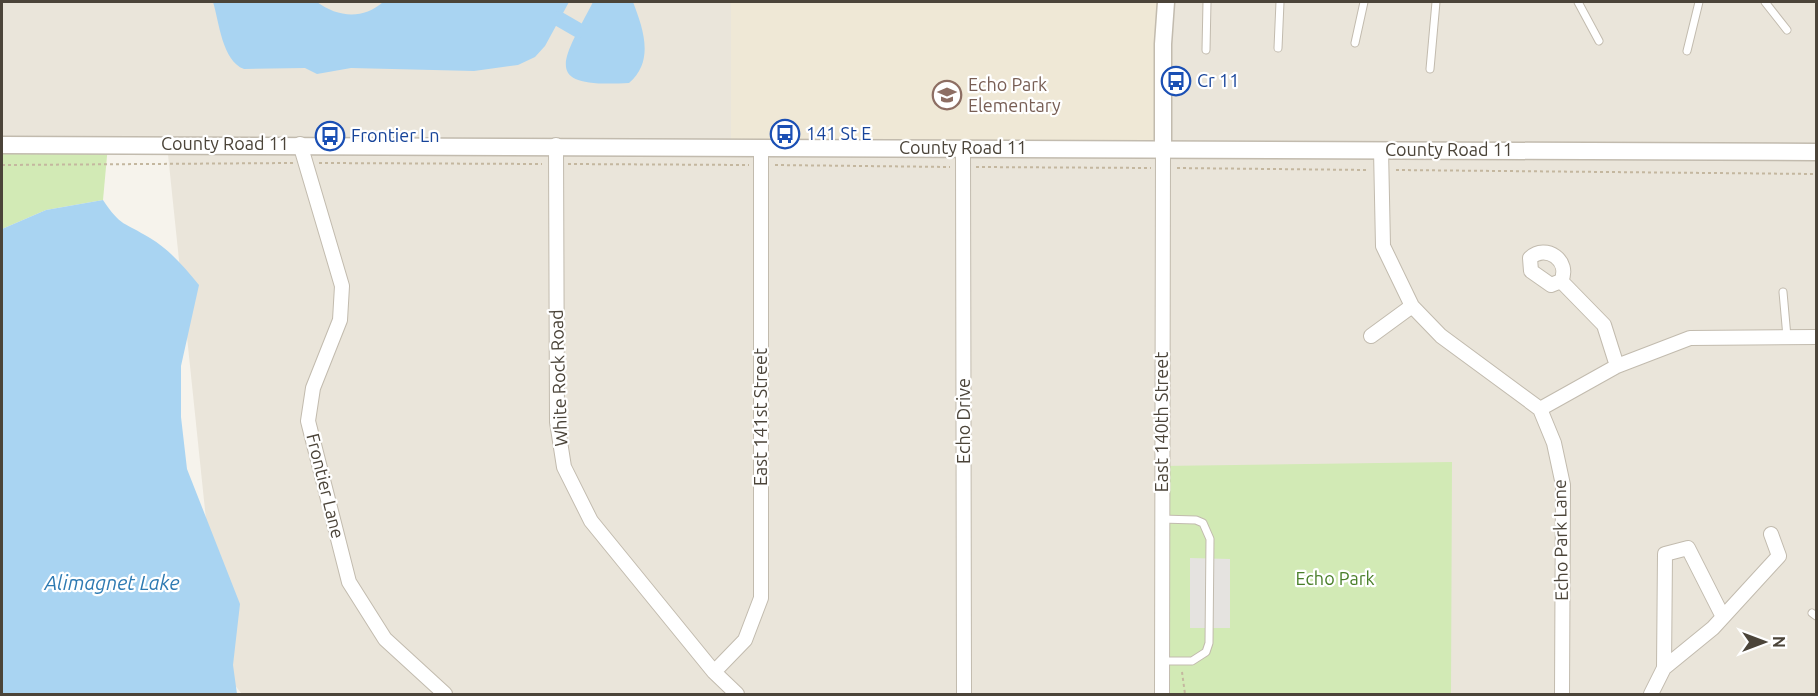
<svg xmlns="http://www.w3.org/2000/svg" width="1818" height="696" font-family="Ubuntu,sans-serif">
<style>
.residential{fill:#eae5da}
.education{fill:#efe8d6}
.green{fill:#d2eab5}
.parking{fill:#e5e3e0}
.water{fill:#a9d4f2}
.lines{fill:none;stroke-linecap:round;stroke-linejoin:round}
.canal{stroke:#a9d4f2;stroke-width:15}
.service-casing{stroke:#c2bbae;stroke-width:9}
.minor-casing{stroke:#c2bbae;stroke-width:16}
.tertiary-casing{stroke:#c2bbae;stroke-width:19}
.path{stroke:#c4b79f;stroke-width:2;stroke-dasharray:3 3;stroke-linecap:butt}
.service{stroke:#fff;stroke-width:7}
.minor{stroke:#fff;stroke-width:14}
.tertiary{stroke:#fff;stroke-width:16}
.labels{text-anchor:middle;stroke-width:4.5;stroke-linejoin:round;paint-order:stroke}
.transit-label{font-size:18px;fill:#164399;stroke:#fff;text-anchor:start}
.education-label{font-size:18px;fill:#785e54;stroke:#fff;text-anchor:start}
.street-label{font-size:18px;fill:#4b4439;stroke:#fff}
.park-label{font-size:18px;fill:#4a7f2a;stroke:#fff}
.water-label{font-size:20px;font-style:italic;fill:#2e7ab2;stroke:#fff}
</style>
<rect width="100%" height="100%" fill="#f6f3ec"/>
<path class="residential" d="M2,2H1816V694H242L233,683L207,529L167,145H2Z"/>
<path class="education" d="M731,2H1166L1163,149L731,146Z"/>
<path class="green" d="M2,145H108L103,200L46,210L2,229Z
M1452,462L1451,694H1162L1161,466Z"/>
<path class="parking" d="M1190,558L1230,559V628H1190Z"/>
<path class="water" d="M213,2H317C337,17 363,20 383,2H569L545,46L535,57L518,65L474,71L351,68L317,74L305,68L244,69C222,61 219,21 213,2Z
M593,2H633C643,28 655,61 629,83C540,88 562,62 593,2Z
M103,200C121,227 124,222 150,238C170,250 184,267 199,285L181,366V417L187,469L240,604L233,665L237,694H2V229L46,210Z"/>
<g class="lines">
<path class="canal" d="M559,19L578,30"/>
<g class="service-casing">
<path id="service" d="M1578,2L1599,41
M1765,2L1787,30
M1355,43L1364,2
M1278,48L1280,2
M1206,50L1207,2
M1687,51L1699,2
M1430,69L1436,2
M1783,292L1787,337
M1161,519L1196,520L1203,523L1210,539L1209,643L1206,652L1192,661H1162
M1812,613L1816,616"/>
</g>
<g class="minor-casing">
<path id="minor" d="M300,144L342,286L340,320L313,388L308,421L349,582L385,639L445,694
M556,145L557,422L564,467L591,521L714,672L737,694
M963,148L964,694
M1381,150L1383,246L1412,306L1441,336L1540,409L1554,443L1563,485L1562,694
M1561,281L1551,285L1531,271L1530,258C1546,243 1571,261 1561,281L1604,325L1617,366
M1371,336L1412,306
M1540,409L1617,366L1690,338L1816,337
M1664,668L1713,628L1779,556L1771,534
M714,672L745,640L761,598V147
M1162,694L1163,149
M1651,694L1664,668L1665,554L1688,548L1723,617"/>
</g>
<g class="tertiary-casing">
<path id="tertiary" d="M2,145L1816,152
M1163,149V44L1166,2"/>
</g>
<path class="path" d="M319,163L542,164
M568,164L749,165
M2,165L293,163
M775,165L950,167
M976,167L1151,168
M1177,168L1367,170
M1396,170L1816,174
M1182,672L1185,694"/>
<use href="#service" class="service"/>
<use href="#minor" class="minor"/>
<use href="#tertiary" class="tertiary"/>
</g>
<defs>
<g id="bus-ring" transform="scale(1.5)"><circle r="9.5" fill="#fff" stroke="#1a4fb4" stroke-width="1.5"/><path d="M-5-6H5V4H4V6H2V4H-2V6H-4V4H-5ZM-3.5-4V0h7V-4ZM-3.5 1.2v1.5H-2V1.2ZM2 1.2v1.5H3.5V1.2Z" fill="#1a4fb4"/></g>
<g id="school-ring" transform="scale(1.5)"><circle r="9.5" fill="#fff" stroke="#8d6e63" stroke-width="1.5"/><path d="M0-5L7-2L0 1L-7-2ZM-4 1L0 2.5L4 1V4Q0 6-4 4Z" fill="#8d6e63"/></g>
</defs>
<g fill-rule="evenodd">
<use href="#bus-ring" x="1176" y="81"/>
<use href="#school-ring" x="947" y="95"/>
<use href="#bus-ring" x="785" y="134"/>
<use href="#bus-ring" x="330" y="136"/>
</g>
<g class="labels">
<g class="transit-label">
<text x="1197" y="87">Cr 11</text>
<text x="806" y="140">141 St E</text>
<text x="351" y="142">Frontier Ln</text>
</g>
<g class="education-label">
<text x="968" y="91">Echo Park<tspan x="968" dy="21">Elementary</tspan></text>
</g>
<g class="street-label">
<text x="225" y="150">County Road 11</text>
<text x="963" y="154">County Road 11</text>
<text x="1449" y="156">County Road 11</text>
<text transform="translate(559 378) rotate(-92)" y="6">White Rock Road</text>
<text transform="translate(761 417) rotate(-90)" y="6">East 141st Street</text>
<text transform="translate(964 421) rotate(-90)" y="6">Echo Drive</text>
<text transform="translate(1162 422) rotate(-90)" y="6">East 140th Street</text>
<text transform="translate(325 486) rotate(76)" y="6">Frontier Lane</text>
<text transform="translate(1561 540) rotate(-91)" y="6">Echo Park Lane</text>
</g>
<g class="park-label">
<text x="1335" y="585">Echo Park</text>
</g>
<g class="water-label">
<text x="112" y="590">Alimagnet Lake</text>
</g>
</g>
<rect width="1818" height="696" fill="none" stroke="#4b4439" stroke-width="6"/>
<g transform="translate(1764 642) rotate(90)" stroke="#ffffff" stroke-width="4.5" paint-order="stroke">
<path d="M0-4.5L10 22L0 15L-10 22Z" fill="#4b4439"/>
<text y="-9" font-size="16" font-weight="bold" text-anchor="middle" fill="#4b4439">N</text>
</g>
</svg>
